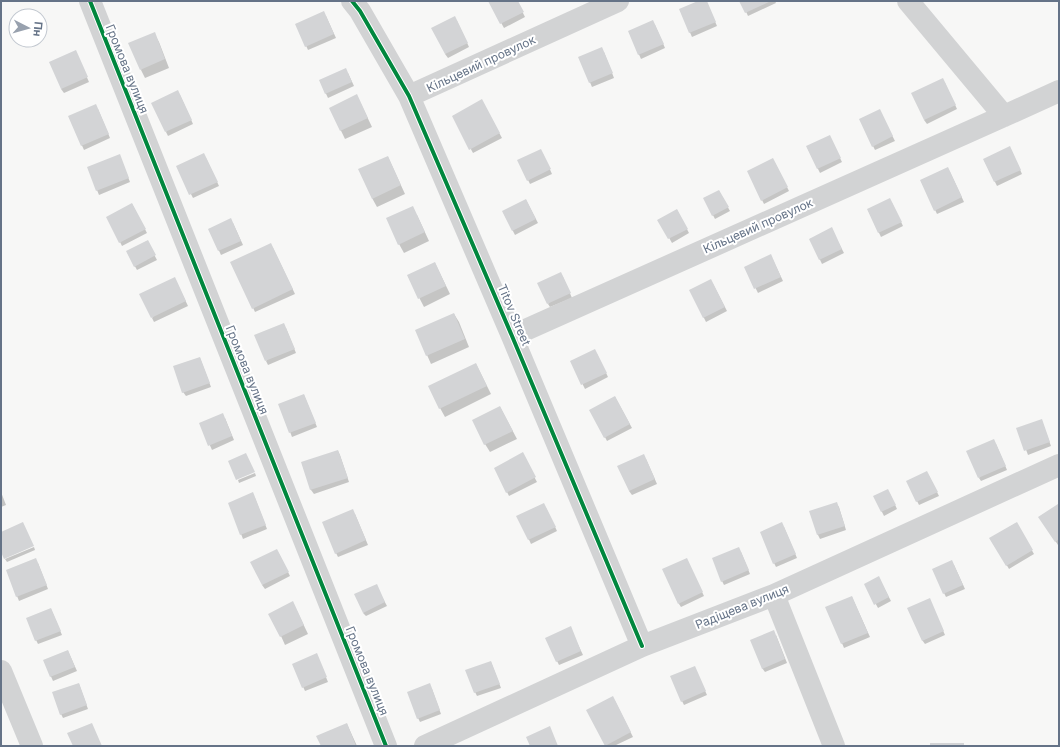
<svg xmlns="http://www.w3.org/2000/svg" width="1060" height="747" font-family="Inter,sans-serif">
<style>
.shadow{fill:#0003}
.building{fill:#d3d4d6}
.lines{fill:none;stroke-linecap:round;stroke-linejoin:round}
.minor{stroke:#d2d3d4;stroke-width:22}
.cycleway-casing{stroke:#fff;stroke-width:6}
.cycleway{stroke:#00873e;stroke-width:4}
.labels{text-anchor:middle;stroke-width:4;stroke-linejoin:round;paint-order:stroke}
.street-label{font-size:12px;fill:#657387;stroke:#fff}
</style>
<rect width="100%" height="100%" fill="#f7f7f6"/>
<path class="shadow" d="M489,1H517L525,17L504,28Z
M700,1H706L717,26L692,37L680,10Z
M741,1H775L776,3L748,16Z
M326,16L336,38L308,50L296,24Z
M457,21L469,47L448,58L445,54Z
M655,25L665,48L641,59L629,32Z
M154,33L159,42L169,68L145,78L141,70Z
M604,52L614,78L592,87L579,57Z
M77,55L89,82L64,93L61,89Z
M348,73L354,86L328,98L320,81Z
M945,83L957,109L927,124L924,120Z
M180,95L193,124L168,136L166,132Z
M482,101L502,138L473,153L453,116Z
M361,104L372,127L345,139L330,108Z
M98,109L110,138L84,150L69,117Z
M881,114L895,141L875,150L873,146Z
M831,140L842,162L820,173L807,147Z
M1012,152L1022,174L997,186L984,160Z
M543,154L552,174L530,184L528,180Z
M388,157L405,194L377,207L372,198Z
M206,158L219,186L193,198L177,167Z
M121,159L130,182L99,195L88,168Z
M775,163L789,191L764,204L762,200Z
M950,172L964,202L937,214L921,181Z
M719,191L730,211L715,219L704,198Z
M526,200L538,223L515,235L503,212Z
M892,203L903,226L881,237L868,210Z
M132,204L147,233L122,246L120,242Z
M677,210L689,233L672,243L659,220Z
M417,215L429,241L404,253L399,244Z
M233,223L243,245L221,255L209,229Z
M833,232L844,253L822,264L810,239Z
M147,241L157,260L137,270L127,252Z
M273,248L295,294L255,312L232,263Z
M773,260L783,281L758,293L745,267Z
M435,263L450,294L424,307L408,276Z
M563,277L572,298L550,307L548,304Z
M177,283L188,306L154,322L152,318Z
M713,284L727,311L706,322L690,290Z
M454,314L459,322L469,347L431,364L427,355Z
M286,328L296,353L268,365L266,361Z
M597,354L608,377L585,389L571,361Z
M200,358L211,387L186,396L183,392Z
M476,364L491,394L445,417L440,408Z
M304,395L317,427L292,437L280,405Z
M615,397L632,428L607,441L591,410Z
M500,407L517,439L490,452L485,444Z
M225,418L234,440L212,450L200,423Z
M1043,424L1051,446L1028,455L1018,428Z
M996,444L1007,470L981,481L979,478Z
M338,451L340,455L349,482L314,494L311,490L302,463Z
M522,454L537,482L509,496L507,492Z
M646,459L657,484L632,495L629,491Z
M255,473L256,476L239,483L238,480Z
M929,476L939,496L919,505L917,501Z
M1,492L6,505L1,507Z
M890,494L897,509L884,516L874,496Z
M255,498L267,529L243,539L229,503Z
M836,503L839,507L846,530L820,539L818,535L810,512Z
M1059,507V545H1058L1042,521Z
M546,508L557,531L531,544L518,516Z
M355,514L368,545L338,557L336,553Z
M1016,523L1034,554L1009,569L991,538Z
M784,527L797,558L776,567L774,563Z
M34,547L35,550L7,562L5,559Z
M741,552L750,574L724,585L722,581Z
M279,554L290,576L265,589L262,585Z
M38,563L48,589L19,601L7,571Z
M688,563L704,596L681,607L679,604Z
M954,565L965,589L946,597L944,593Z
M881,582L891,601L878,608L865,584Z
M378,589L387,606L366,616L363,613Z
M852,597L870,637L844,648L827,607Z
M931,603L945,635L925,644L922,640Z
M51,609L62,635L38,644L36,640Z
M297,611L308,634L285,645L281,636Z
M572,632L583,655L559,665L557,661Z
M776,635L787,663L765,672L762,668Z
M68,651L77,671L53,681L44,661Z
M318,658L328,682L305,691L293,665Z
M491,662L501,688L477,696L475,692Z
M696,671L707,695L684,705L682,701Z
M79,684L88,709L63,718L61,714Z
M432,689L441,714L420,722L418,718Z
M615,701L633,737L614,746H606L588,710Z
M347,724L357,746H322Z"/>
<path class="building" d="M488,1H518L524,12L500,24Z
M698,1H707L716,22L689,33L679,9Z
M739,1H771L745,13Z
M324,11L334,34L305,47L295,24Z
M455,16L468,43L445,54L431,28Z
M653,20L664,44L638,55L628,31Z
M155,32L165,59L140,70L128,43Z
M602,47L613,73L589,83L578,57Z
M76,50L88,77L61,89L49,62Z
M346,68L352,82L325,94L319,80Z
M943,78L956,105L924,120L911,93Z
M178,90L192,120L165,132L151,103Z
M357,94L368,118L340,131L329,108Z
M482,99L500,133L469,150L452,116Z
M96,104L109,134L81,146L68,116Z
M880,109L893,136L872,147L859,119Z
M830,135L841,158L817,169L806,146Z
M1010,146L1021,170L994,182L983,159Z
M541,149L551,169L527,181L517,160Z
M204,153L218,182L189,195L176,166Z
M120,154L129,178L96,191L87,167Z
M388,156L401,185L372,199L358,169Z
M773,158L788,187L761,201L747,171Z
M948,167L962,197L934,211L920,180Z
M719,190L729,207L712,216L703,198Z
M890,198L902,222L878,233L867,209Z
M526,199L536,219L512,231L502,211Z
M132,203L146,229L119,243L106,217Z
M413,206L425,232L398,245L386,218Z
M677,209L688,229L668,239L657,220Z
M231,218L241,241L218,251L208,229Z
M832,227L842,249L819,260L809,239Z
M148,240L156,255L134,267L126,251Z
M271,243L293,289L252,309L230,262Z
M771,254L781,277L754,289L744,267Z
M435,262L446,286L418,299L407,275Z
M561,272L571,293L547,304L537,283Z
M175,277L186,301L151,318L139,294Z
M711,279L725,307L703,318L689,290Z
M454,313L465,339L426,356L415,330Z
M284,323L295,349L265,361L254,335Z
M595,349L607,373L581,385L570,361Z
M200,357L210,383L182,393L173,366Z
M476,363L487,386L439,409L428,386Z
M304,394L316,423L289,433L278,404Z
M615,396L630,424L604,438L589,410Z
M500,406L513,431L484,445L472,420Z
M223,413L232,436L208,446L199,423Z
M1042,419L1050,442L1024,451L1016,428Z
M994,439L1006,466L978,478L966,451Z
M338,450L348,478L310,490L301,462Z
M523,452L536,477L506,493L494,468Z
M246,453L255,472L236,480L228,461Z
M644,454L655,479L629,491L617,466Z
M927,471L938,492L916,502L906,481Z
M888,489L896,505L881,512L873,496Z
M253,492L266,525L240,535L228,503Z
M837,502L845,526L817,535L809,511Z
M544,503L556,527L528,540L516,516Z
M1058,504L1059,506V539L1055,542L1038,517Z
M353,509L366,540L335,554L322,522Z
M23,522L34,546L4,559L1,552V532Z
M782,522L796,554L773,564L760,532Z
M1017,522L1033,550L1006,566L989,538Z
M739,547L749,570L721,582L712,558Z
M277,549L289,572L262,585L250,562Z
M36,558L47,585L16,597L6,570Z
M687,558L703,592L678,604L662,569Z
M952,560L963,585L943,594L932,569Z
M879,576L889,597L874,605L864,584Z
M377,584L385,602L363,613L354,594Z
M852,596L868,633L841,644L825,607Z
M930,598L944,631L922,641L907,608Z
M293,601L304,625L280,637L268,614Z
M51,608L61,631L35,641L26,618Z
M571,626L581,651L556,662L545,638Z
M774,630L785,659L762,669L750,640Z
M68,650L75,667L50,677L43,660Z
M317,653L327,677L302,688L292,664Z
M491,661L500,684L474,693L465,670Z
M695,666L706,691L681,702L670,676Z
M79,683L87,705L60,715L52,692Z
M430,683L440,710L417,719L407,692Z
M613,696L631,732L605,746L586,710Z
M92,723L102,746H73L67,733Z
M347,723L356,746H321L316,736Z
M550,726L558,746H530L526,737Z
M930,743H964V746H930Z"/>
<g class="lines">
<path class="minor" d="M90,1L386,746
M352,1L360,11L409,96L512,336L642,646
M908,1L1004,116
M409,96L618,1
M512,336L1004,116L1059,91
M774,595L834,746
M1,671L32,746
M425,746L642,646L774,595L1059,465"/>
<g class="cycleway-casing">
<path id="cycleway" d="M90,1L386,746
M352,1L360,11L409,96L512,336L642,646"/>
</g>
<use href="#cycleway" class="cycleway"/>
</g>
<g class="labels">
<g class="street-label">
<text transform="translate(481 64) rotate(-25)" y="4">Кільцевий провулок</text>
<text transform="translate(127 69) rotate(68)" y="4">Громова вулиця</text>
<text transform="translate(758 226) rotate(-24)" y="4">Кільцевий провулок</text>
<text transform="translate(514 315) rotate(67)" y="4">Titov Street</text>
<text transform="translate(247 370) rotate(68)" y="4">Громова вулиця</text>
<text transform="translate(742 607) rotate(-22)" y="4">Радіщева вулиця</text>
<text transform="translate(367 671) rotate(68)" y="4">Громова вулиця</text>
</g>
</g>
<rect width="1060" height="747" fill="none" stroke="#657387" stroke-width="4"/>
<g transform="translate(28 28) rotate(96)"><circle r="19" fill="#ffffff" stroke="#c1c7cf"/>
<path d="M0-3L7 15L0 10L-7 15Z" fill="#98a1ae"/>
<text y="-6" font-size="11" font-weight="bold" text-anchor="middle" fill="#657387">Пн</text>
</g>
</svg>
